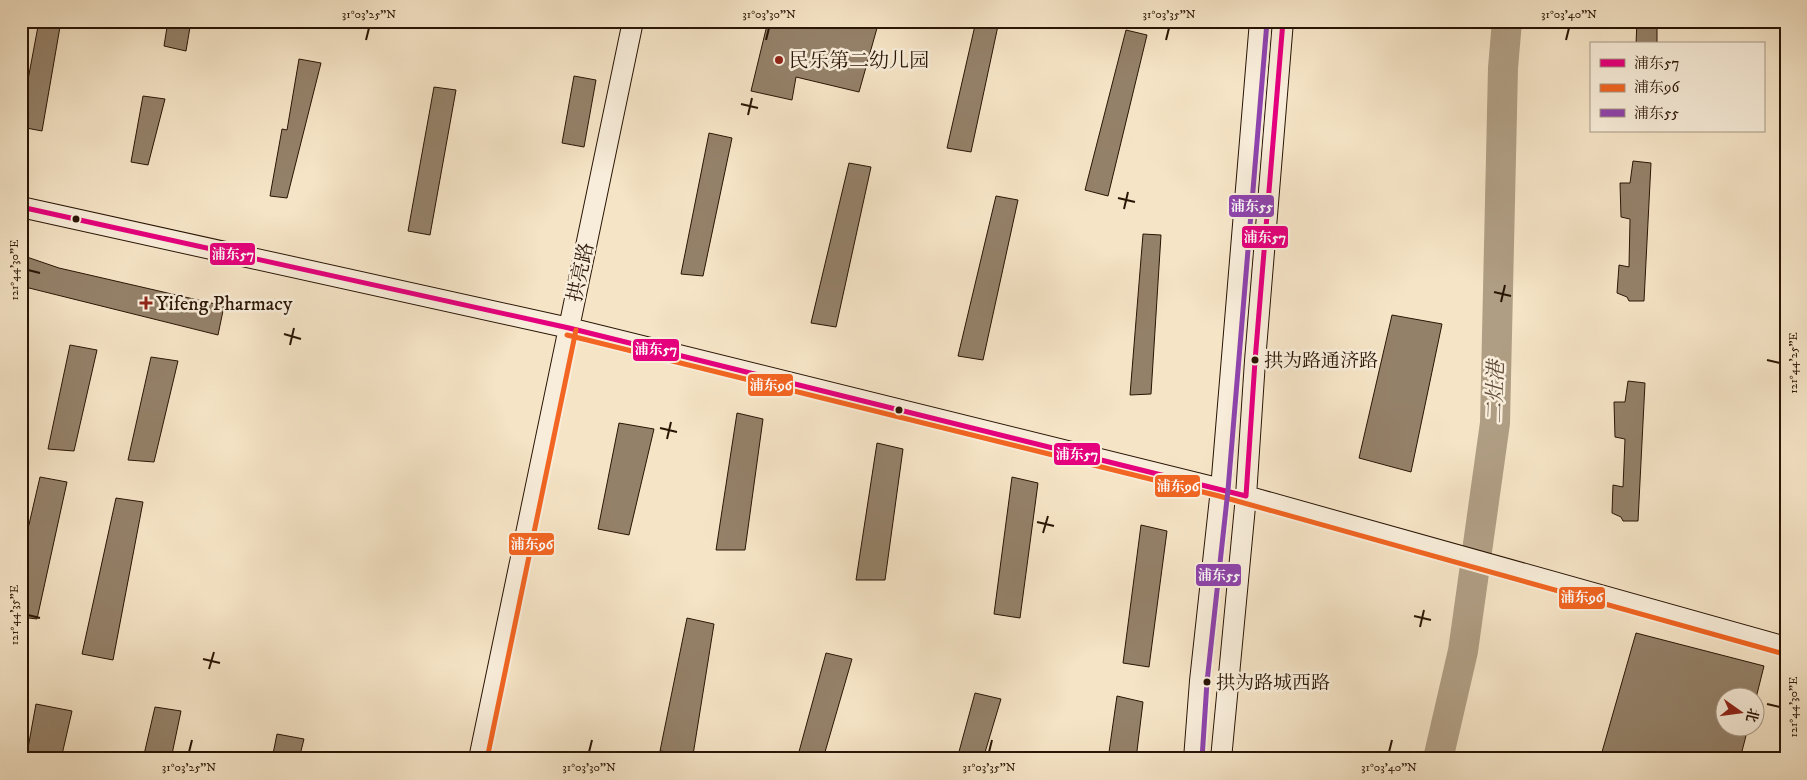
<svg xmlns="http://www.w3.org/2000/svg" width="1807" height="780" font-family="'IM FELL DW Pica','Noto Serif SC',serif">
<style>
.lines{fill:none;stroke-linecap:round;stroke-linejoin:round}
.river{stroke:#b09e84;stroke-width:30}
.building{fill:#948169;stroke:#2a1505}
.secondary-casing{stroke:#2a1505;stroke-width:22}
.secondary{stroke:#f8edda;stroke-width:20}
.bus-1-casing{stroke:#f8edda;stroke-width:9}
.bus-2-casing{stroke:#f8edda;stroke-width:9}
.bus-3-casing{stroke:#f8edda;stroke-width:9}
.bus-1{stroke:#e5007d;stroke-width:5}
.bus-2{stroke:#f26522;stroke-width:5}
.bus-3{stroke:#8e44ad;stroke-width:5}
.ticks{fill:none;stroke:#2a1505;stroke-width:2}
.poi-dot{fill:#8f2418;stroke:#f8edda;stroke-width:2}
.bus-dot{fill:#2a1505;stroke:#f8edda;stroke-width:2}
.labels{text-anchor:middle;stroke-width:5;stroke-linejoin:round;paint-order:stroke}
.bus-label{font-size:19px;fill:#2a1505;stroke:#f8edda;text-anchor:start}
.poi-label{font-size:20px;fill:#2a1505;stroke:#f8edda;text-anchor:start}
.street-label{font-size:20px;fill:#2a1505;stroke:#f8edda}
.water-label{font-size:21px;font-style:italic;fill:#604c38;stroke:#f8edda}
.line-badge{stroke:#f8edda;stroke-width:2}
.badge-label{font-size:14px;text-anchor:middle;font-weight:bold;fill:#fff}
.neatline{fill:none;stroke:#2a1505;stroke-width:2}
.ticks-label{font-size:12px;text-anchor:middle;fill:#2a1505}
</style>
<rect width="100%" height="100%" fill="#f5e4c6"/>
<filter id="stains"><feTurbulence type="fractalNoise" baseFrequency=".004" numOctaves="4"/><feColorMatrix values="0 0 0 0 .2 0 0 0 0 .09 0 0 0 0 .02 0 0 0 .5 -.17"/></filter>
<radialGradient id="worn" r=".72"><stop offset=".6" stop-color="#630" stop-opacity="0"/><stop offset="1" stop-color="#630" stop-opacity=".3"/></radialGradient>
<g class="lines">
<path class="river" d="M1438,759L1463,651L1495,423L1503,68L1507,21"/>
</g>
<path class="building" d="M39,21H61L42,131L21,127V117Z
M168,21H191L186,51L164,46Z
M768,21H879L859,92L796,77L792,100L751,91Z
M976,21H999L971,152L947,148Z
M1637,21H1657V44H1636Z
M1126,30L1147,35L1108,196L1085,190Z
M299,59L321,63L287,198L270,196L282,129L287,130Z
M574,76L596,80L584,147L562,143Z
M434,87L456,90L430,235L408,231Z
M143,96L165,99L148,165L131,162Z
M709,133L732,138L703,276L681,274Z
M1633,161L1651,163L1644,301H1629L1627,297L1617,293L1619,265L1629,267L1630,219L1621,217L1620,183H1630Z
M849,163L871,167L836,327L811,323Z
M996,196L1018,200L983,360L958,356Z
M1143,234L1161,235L1151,394L1130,395Z
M21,255L59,268L224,306L218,335L21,286Z
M1392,315L1442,324L1411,472L1359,458Z
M70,345L97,350L74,451L48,449Z
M151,357L178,361L154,462L128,460Z
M1628,381L1645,383L1638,521H1623L1621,517L1612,513L1613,485L1623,487L1625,439L1615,437L1614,402H1625Z
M737,413L763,419L745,550H716Z
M619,423L654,429L629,535L598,529Z
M877,443L903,449L885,580H856Z
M40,477L67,482L37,619L21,617V559Z
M1012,477L1038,483L1020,618L994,614Z
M116,498L143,502L113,660L82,654Z
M1141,525L1167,531L1149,667L1123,663Z
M687,618L714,624L693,755L660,751Z
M1636,633L1764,666L1756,698H1724V728H1748L1740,759H1600Z
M826,653L852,659L823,759H797Z
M975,693L1001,699L983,759H957Z
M1117,696L1143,702L1136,759H1108Z
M36,704L72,711L61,759H26Z
M155,707L181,711L171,759H143Z
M277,734L304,739L299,759H272Z"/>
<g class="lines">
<g class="secondary-casing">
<path id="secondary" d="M21,207L569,328L1221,489
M1246,496L1786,647
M479,759L633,21
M1194,759L1200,681L1221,489L1260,21
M1221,759L1246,496L1255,361L1283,21"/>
</g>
<use href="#secondary" class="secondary"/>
<g class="bus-1-casing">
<path id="bus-1" d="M21,207L569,328L1246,496L1255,361L1283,21"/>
</g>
<g class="bus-2-casing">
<path id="bus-2" d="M567,335L1219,496L1784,654
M487,759L576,330"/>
</g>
<g class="bus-3-casing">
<path id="bus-3" d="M1202,759L1207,682L1228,490L1267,22"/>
</g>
<use href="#bus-1" class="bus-1"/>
<use href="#bus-2" class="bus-2"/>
<use href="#bus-3" class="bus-3"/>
</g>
<path class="ticks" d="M366,40L369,28M766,40L769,28M1166,40L1169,28M1566,40L1569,28M741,104L758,108M748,115L752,98M1118,198L1135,202M1124,209L1128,192M28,270L40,273M1494,292L1511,296M1501,302L1505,285M284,334L301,339M290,345L294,328M1767,360L1780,363M660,428L677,432M667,439L671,422M1037,522L1054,526M1043,533L1048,516M28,615L40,618M1414,616L1431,620M1420,627L1424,610M203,659L220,663M209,669L214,652M1767,704L1780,707M189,752L192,740M589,752L592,740M989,752L992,740M1389,752L1392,740"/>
<g class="poi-dot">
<circle cx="779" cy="60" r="5"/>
<path d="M143.5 295.5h5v5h5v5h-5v5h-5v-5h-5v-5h5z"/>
</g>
<g class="bus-dot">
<circle cx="76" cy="219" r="4.5"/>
<circle cx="1255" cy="360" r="4.5"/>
<circle cx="899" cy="410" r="4.5"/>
<circle cx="1207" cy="682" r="4.5"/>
</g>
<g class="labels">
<g class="bus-label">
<text x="1264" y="367">拱为路通济路</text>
<text x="1216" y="689">拱为路城西路</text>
</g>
<g class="poi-label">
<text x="789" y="67">民乐第二幼儿园</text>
<text x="156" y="310">Yifeng Pharmacy</text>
</g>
<g class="street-label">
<text transform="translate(580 272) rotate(-78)" y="7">拱亮路</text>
</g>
<g class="water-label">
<text transform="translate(1495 392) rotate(-88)" y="7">二灶港</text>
</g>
</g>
<g class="line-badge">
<rect x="1228" y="194" width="47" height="24" rx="5" fill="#8e44ad"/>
<rect x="1241" y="225" width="48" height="24" rx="5" fill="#e5007d"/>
<rect x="209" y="242" width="47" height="24" rx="5" fill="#e5007d"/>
<rect x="632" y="338" width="48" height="24" rx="5" fill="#e5007d"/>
<rect x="747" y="373" width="47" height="24" rx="5" fill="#f26522"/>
<rect x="1053" y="442" width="48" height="24" rx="5" fill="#e5007d"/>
<rect x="1154" y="474" width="47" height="24" rx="5" fill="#f26522"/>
<rect x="508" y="532" width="47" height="24" rx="5" fill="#f26522"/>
<rect x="1195" y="563" width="47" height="24" rx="5" fill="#8e44ad"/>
<rect x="1558" y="586" width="48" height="24" rx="5" fill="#f26522"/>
</g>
<g class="badge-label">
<text x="1252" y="211">浦东55</text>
<text x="1265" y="242">浦东57</text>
<text x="233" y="259">浦东57</text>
<text x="656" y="354">浦东57</text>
<text x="771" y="390">浦东96</text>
<text x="1077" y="459">浦东57</text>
<text x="1178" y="491">浦东96</text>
<text x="532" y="549">浦东96</text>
<text x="1219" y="580">浦东55</text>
<text x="1582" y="602">浦东96</text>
</g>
<rect width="1807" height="780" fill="none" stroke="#f5e4c6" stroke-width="55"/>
<rect x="1590" y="42" width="175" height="90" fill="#f8edda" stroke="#a69785"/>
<rect x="1600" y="59" width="25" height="8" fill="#e5007d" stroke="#a69785"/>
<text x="1634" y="68" font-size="15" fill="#2a1505">浦东57</text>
<rect x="1600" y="84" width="25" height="8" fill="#f26522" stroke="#a69785"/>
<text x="1634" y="92" font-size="15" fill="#2a1505">浦东96</text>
<rect x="1600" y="109" width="25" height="8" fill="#8e44ad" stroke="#a69785"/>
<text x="1634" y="118" font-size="15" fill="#2a1505">浦东55</text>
<g transform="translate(1740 712) rotate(104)"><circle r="24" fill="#f8edda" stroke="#a69785"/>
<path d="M0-4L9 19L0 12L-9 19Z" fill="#8f2418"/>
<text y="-8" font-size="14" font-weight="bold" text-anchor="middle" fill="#2a1505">北</text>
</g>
<rect x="28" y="28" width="1752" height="724" class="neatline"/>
<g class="ticks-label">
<text x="369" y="18">31°03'25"N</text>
<text x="769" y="18">31°03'30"N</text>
<text x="1169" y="18">31°03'35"N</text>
<text x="1569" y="18">31°03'40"N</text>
<text transform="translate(14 270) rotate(-90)" y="4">121°44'30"E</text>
<text transform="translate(1793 363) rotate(-90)" y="4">121°44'25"E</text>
<text transform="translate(14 615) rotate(-90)" y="4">121°44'35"E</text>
<text transform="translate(1793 707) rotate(-90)" y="4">121°44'30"E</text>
<text x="189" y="771">31°03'25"N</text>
<text x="589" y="771">31°03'30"N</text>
<text x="989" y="771">31°03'35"N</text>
<text x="1389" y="771">31°03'40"N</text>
</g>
<rect width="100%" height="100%" filter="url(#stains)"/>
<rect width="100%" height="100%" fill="url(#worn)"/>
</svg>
